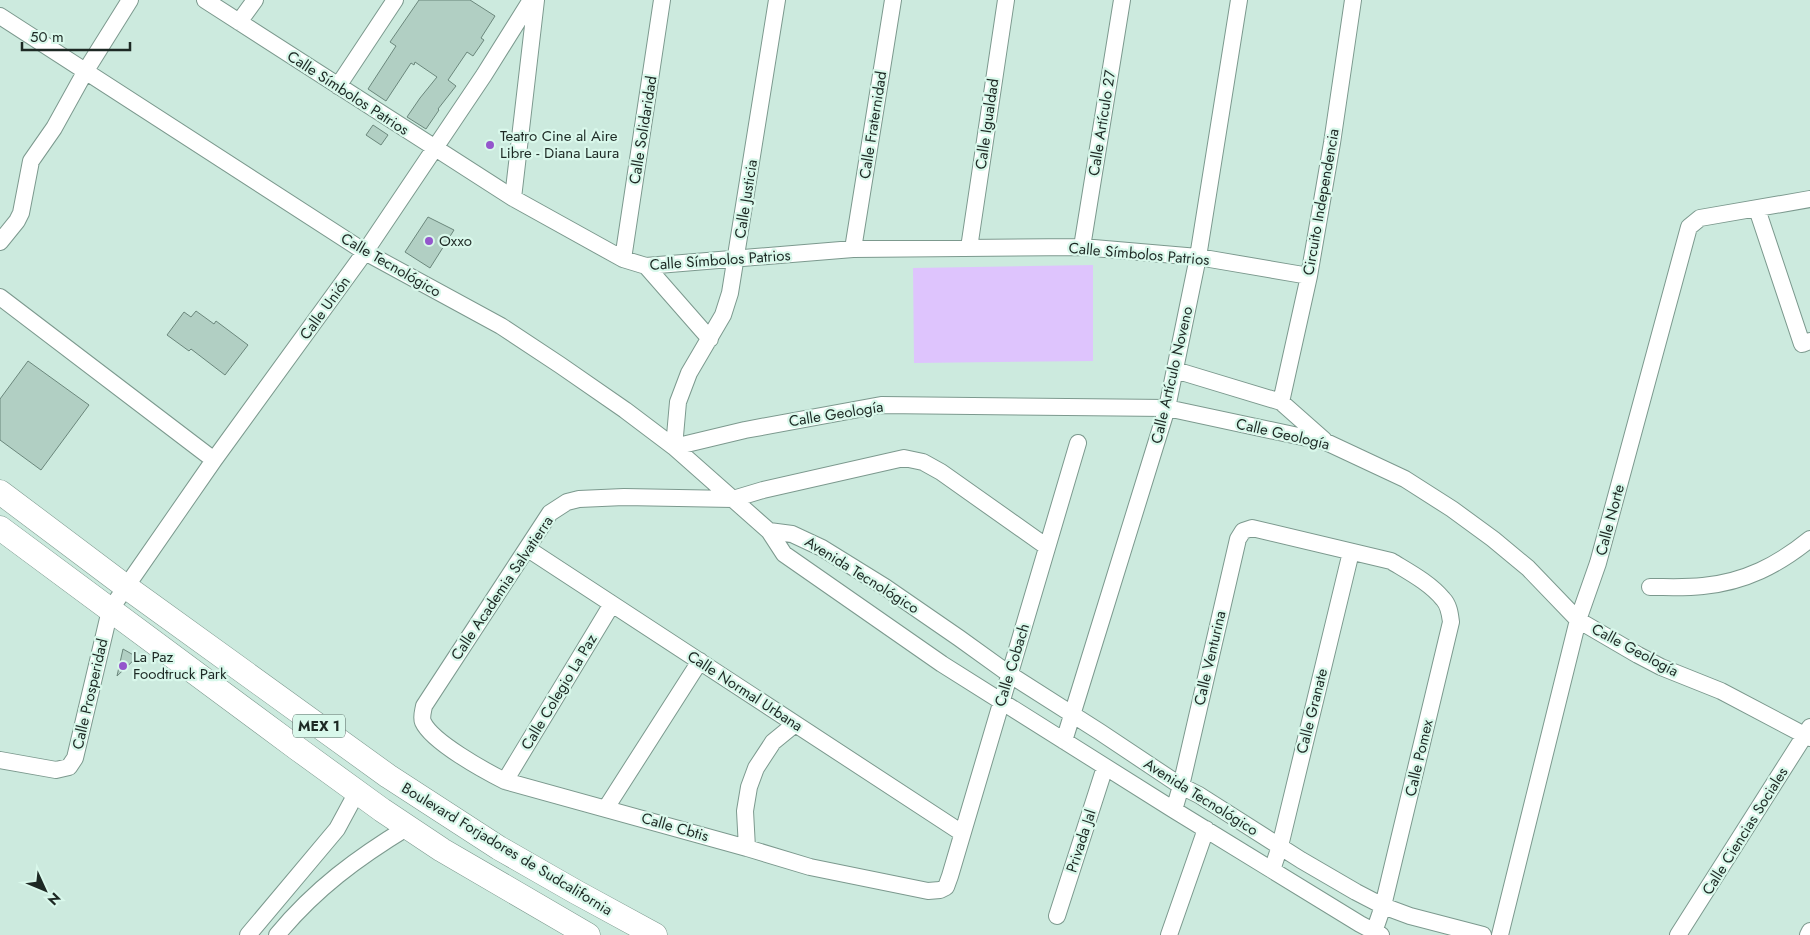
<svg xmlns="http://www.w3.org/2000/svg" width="1810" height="935" font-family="Jost,sans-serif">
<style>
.green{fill:#dec4fd}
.building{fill:#b1cfc3;stroke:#6b877c}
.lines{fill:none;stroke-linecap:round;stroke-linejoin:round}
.minor-casing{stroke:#7c998e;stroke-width:18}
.highway-casing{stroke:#7c998e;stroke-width:25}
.minor{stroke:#fff;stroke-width:16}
.highway{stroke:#fff;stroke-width:24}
.poi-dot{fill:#9456cc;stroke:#d9f8eb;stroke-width:2}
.labels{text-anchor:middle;stroke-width:4.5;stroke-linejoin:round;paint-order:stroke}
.shield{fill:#d9f8eb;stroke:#556760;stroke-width:1}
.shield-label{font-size:14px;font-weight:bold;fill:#1d2924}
.street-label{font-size:15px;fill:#1d2924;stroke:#d9f8eb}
.poi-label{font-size:15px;fill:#1d2924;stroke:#d9f8eb;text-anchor:start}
</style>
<rect width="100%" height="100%" fill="#cceade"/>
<path class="green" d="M1093,265V361L914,363L913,268Z"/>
<path class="building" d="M419,0H470L495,16L481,38L484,40L473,56L467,52L448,80L456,86L438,109L439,110L426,129L407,117L420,98L437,77L415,62L414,65L411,63L386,101L368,89L396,46L390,42Z
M373,125L388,135L381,145L366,135Z
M428,217L454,230L430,268L405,252Z
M196,311L214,324L216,321L248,345L225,375L191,349L189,351L167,335L184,312L191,317Z
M28,361L89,405L41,470L0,440V399Z
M123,649L137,657L117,676Z"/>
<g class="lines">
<g class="minor-casing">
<path id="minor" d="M205,0L513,198L623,259L646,266L853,249L1082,247L1198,257L1309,276
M777,0L730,293L723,315L689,373L678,402L674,447L745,430L881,405L1167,408L1326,442L1405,479L1452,509L1493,539L1528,568L1578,620L1638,655L1661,667L1721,691L1810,738
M0,16L365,252L501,326L560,365L625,410L674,447L769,531
M239,22L255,0
M338,86L395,0
M513,198L536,0
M1757,209L1802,344L1810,341
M0,242L17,221L21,213L31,161L54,128L85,72L130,0
M1082,247L1122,0
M969,248L1006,0
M853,249L893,0
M623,259L662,0
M646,266L710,339
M0,297L214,460
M1175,370L1281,402L1324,440
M1281,402L1309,276L1332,143L1353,0
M1047,547L941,472L923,462L904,458L763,490L733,499L624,497L579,499L567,502L550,513L424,706C423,712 421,717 423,722C432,742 485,771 505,781L747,848L810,867L928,891L940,890L946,887L950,876L1078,443
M528,549L962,833
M1650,587C1667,587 1686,588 1703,586C1745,582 1778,565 1810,539
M1064,741L1167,408L1198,257L1239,0
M0,760L56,770L69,767L75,758L110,610L214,460L365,252L484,75L531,0
M505,781L612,604
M606,808L700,661
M1174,810L1181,786L1238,539L1243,531L1252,528L1391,561C1409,572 1430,583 1443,599C1449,605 1450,614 1451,622L1383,906L1374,932
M747,848L745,811L749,787L756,768L773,742L795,724
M1272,870L1280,846L1351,552
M1057,916L1105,767
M248,935L337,829L357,792
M277,935C315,889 357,858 408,827
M1169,935L1206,829
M1381,935L1360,924L1174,810L942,664L784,554L769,531L792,534L822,548L885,587L959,638L1009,674L1100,732L1181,786L1199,795L1301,860L1356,892L1383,906L1410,916L1483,935
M1500,935L1578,620L1598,563L1689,227L1700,218L1810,199
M1678,935L1810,727
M1808,935L1810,931"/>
</g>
<g class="highway-casing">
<path id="highway" d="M0,492L125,586L388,776L499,848L576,892L655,935
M0,528L298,749L382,810L442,850L588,935"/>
</g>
<use href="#minor" class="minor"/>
<use href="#highway" class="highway"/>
</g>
<g class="poi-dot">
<circle cx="490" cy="145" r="5"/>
<circle cx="429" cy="241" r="5"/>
<circle cx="123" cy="666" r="5"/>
</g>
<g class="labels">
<rect class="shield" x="293" y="714.5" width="52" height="23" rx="4"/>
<g class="shield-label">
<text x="319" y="731">MEX 1</text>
</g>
<g class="street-label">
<text transform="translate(348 93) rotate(33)" y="5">Calle Símbolos Patrios</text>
<text transform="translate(1102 123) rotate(-81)" y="5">Calle Artículo 27</text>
<text transform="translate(987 124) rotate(-82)" y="5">Calle Igualdad</text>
<text transform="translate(873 125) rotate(-81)" y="5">Calle Fraternidad</text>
<text transform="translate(643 130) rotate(-81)" y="5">Calle Solidaridad</text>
<text transform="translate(746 199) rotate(-81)" y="5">Calle Justicia</text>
<text transform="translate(1321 202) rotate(-80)" y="5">Circuito Independencia</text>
<text transform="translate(1139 254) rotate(5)" y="5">Calle Símbolos Patrios</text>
<text transform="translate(720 260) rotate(-4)" y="5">Calle Símbolos Patrios</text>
<text transform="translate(391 265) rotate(30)" y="5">Calle Tecnológico</text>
<text transform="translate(325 308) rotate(-54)" y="5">Calle Unión</text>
<text transform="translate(1172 375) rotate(-77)" y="5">Calle Artículo Noveno</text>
<text transform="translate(836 414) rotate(-9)" y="5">Calle Geología</text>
<text transform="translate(1283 434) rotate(13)" y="5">Calle Geología</text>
<text transform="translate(1610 520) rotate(-75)" y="5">Calle Norte</text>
<text transform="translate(862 575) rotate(32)" y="5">Avenida Tecnológico</text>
<text transform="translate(502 588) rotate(-56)" y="5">Calle Academia Salvatierra</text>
<text transform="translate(1635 650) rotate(28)" y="5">Calle Geología</text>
<text transform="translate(1210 658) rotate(-77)" y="5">Calle Venturina</text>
<text transform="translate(1012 665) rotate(-73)" y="5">Calle Cobach</text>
<text transform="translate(745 691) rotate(33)" y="5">Calle Normal Urbana</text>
<text transform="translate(559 692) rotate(-59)" y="5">Calle Colegio La Paz</text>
<text transform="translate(90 694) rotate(-77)" y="5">Calle Prosperidad</text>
<text transform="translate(1312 711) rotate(-76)" y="5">Calle Granate</text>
<text transform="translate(1419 758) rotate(-77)" y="5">Calle Pomex</text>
<text transform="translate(1201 797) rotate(32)" y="5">Avenida Tecnológico</text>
<text transform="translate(675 827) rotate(16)" y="5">Calle Cbtis</text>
<text transform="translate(1745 831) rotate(-58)" y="5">Calle Ciencias Sociales</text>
<text transform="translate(1081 841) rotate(-72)" y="5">Privada Jal</text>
<text transform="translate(507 849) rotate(31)" y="5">Boulevard Forjadores de Sudcalifornia</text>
</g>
<g class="poi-label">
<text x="500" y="141">Teatro Cine al Aire<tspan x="500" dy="17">Libre - Diana Laura</tspan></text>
<text x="439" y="246">Oxxo</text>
<text x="133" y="662">La Paz<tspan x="133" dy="17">Foodtruck Park</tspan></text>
</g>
</g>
<g transform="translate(45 890) rotate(134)" stroke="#d9f8eb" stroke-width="4" paint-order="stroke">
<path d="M0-4L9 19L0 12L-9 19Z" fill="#1d2924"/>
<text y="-8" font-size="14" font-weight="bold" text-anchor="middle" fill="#1d2924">N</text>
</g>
<path d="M22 42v8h108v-8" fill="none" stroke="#1d2924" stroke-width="2.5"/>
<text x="30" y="42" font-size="15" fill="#1d2924" stroke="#d9f8eb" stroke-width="4" paint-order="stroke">50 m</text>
</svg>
